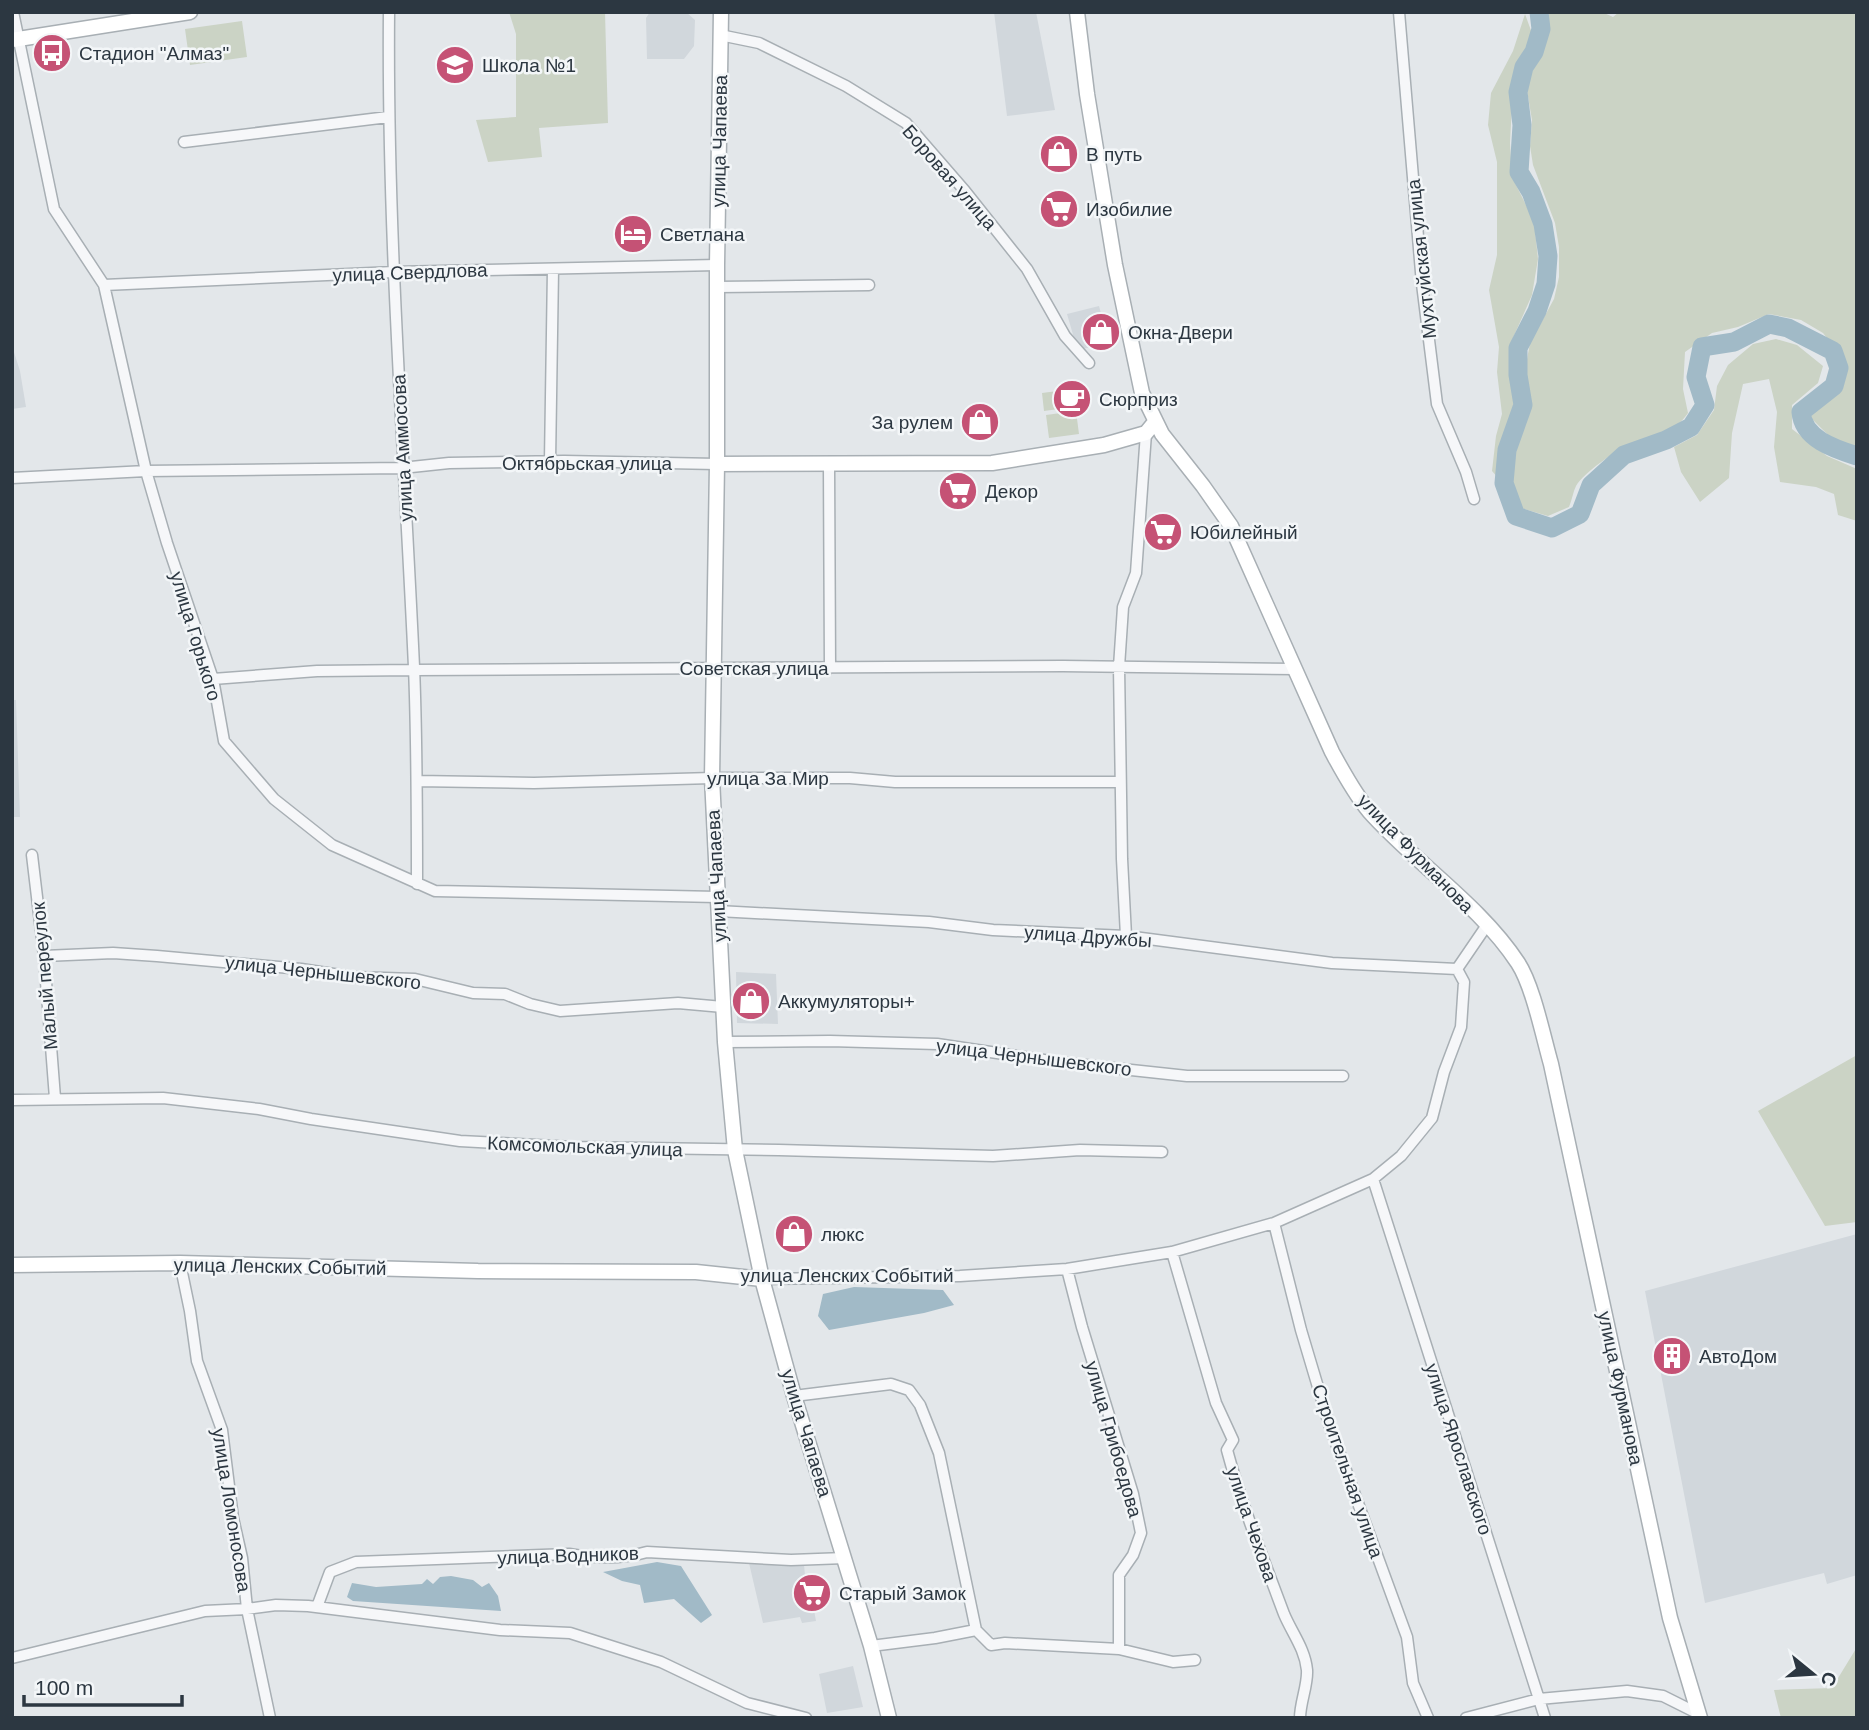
<svg xmlns="http://www.w3.org/2000/svg" width="1869" height="1730" font-family="Arial,sans-serif">
<style>
.built{fill:#d1d7dc}
.green{fill:#cbd3c5}
.water{fill:#a1bac7}
.lines{fill:none;stroke-linecap:round;stroke-linejoin:round}
.river{stroke:#a1bac7;stroke-width:19}
.street-casing{stroke:#a8afb4;stroke-width:13}
.secondary-casing{stroke:#a8afb4;stroke-width:17}
.street{stroke:#f6f7f9;stroke-width:10}
.secondary{stroke:#fff;stroke-width:14}
.labels{text-anchor:middle;stroke-width:5;stroke-linejoin:round;paint-order:stroke}
.poi-label{font-size:19px;fill:#2c3741;stroke:#f3f6f8;text-anchor:start}
.street-label{font-size:19px;fill:#2c3741;stroke:#f3f6f8}
</style>
<rect width="100%" height="100%" fill="#e3e7ea"/>
<path class="built" d="M650,12H686L695,20L694,46L684,59H647L646,18Z
M994,12H1036L1055,110L1007,116Z
M1099,306L1109,343L1082,349L1074,338L1067,314Z
M12,346L20,371L26,407L12,409Z
M12,700H16L20,817H12Z
M736,972L776,974L778,1024L737,1023Z
M1857,1234V1575L1827,1584L1824,1573L1705,1603L1645,1291Z
M749,1563L804,1564L805,1576L811,1574L812,1581H819L824,1607L814,1610L816,1621L802,1623L800,1617L763,1623Z
M853,1666L863,1707L827,1713L819,1674Z"/>
<path class="green" d="M509,12H605L608,123L539,128L542,157L488,162L476,120L516,117V34Z
M1549,12H1602L1613,17L1619,12H1857V449L1837,444L1808,415L1836,389L1844,370L1841,356L1823,333L1801,320L1769,314L1738,327L1712,333L1685,352L1683,389L1688,413C1673,435 1655,433 1632,443C1618,449 1583,473 1576,486C1573,492 1572,500 1569,507L1548,516L1521,508L1511,482L1521,423L1527,411L1530,395L1525,370L1530,343L1554,299L1559,277V247L1555,223L1533,165L1530,146L1532,120L1526,85L1548,36Z
M1525,14L1533,36L1519,62L1513,85L1510,143L1512,177L1534,221L1538,259L1532,295L1513,338L1515,406L1499,479L1492,471L1496,436L1502,414L1497,372L1499,347L1489,290L1497,255V162L1488,125L1491,93L1513,51Z
M242,21L247,57L190,65L185,29Z
M1776,339L1797,345L1823,366L1818,383L1792,405V429L1827,456L1857,469V521L1838,515L1834,494L1816,487L1780,482L1774,447L1777,412L1769,379L1743,384L1732,433L1729,478L1700,502L1681,472L1674,447L1697,435L1714,410L1717,386L1728,365L1753,344Z
M1065,390L1066,408L1044,411L1042,393Z
M1076,411L1079,434L1049,438L1046,415Z
M1857,1055V1222L1825,1226L1758,1111Z
M1857,1647V1718H1781L1774,1690L1832,1688Z"/>
<path class="water" d="M854,1287L943,1290L954,1305L924,1313L829,1330L818,1316L823,1294Z
M657,1562L681,1566L712,1615L701,1623L674,1599L644,1603L640,1585L622,1581L603,1572Z
M451,1576L473,1580L482,1587L489,1583L498,1596L501,1611L353,1601L347,1597L352,1583L376,1587L422,1584L427,1579L433,1584L440,1577Z"/>
<g class="lines">
<path class="river" d="M1539,12L1541,29L1534,52L1524,67L1518,92L1522,125L1519,172L1531,192L1543,224L1548,256L1546,284L1537,311L1518,348V375L1523,405L1507,450L1504,483L1516,516L1552,528L1580,514L1591,485L1624,455L1666,440L1691,427L1705,405L1696,377L1702,347L1734,342L1769,324L1788,328L1833,351L1839,368L1834,386L1801,412C1803,439 1835,449 1857,456"/>
<g class="street-casing">
<path id="street" d="M13,12L54,209L104,285L146,471L167,543L213,679L224,741L274,799L332,845L435,891L717,897
M389,12C387,231 404,449 414,667C417,740 417,812 417,884
M1399,12L1422,284L1437,404L1466,472L1474,499
M720,35L759,43L846,86L906,123L965,191L1027,269L1065,336L1089,363
M184,142L388,117
M104,285L394,272L717,265
M717,287L869,285
M550,461L553,269
M829,465L830,668
M12,478L146,471L402,468L449,463L564,461L717,464
M213,679L317,671L414,670L1063,666L1296,669
M417,781L534,783L712,778H850L895,782H1120
M32,855L44,956L55,1098
M718,911L929,922L993,930L1126,936L1332,963L1457,969
M1126,936L1122,859L1119,667L1123,607L1136,573L1146,433
M44,956L113,953L157,956L301,969L353,977L415,979L473,993L505,994L530,1004L560,1011L678,1003L723,1007
M725,1042L830,1041L937,1044L1057,1062L1187,1076H1343
M12,1100L163,1098L259,1109L311,1119L460,1141L574,1147L779,1150L993,1156L1080,1150L1162,1152
M1373,1179L1545,1718
M1274,1223L1301,1330L1329,1424L1407,1637L1413,1683L1428,1718
M1172,1252L1216,1403L1233,1440L1227,1450C1242,1506 1264,1560 1284,1614C1292,1633 1305,1649 1307,1670C1308,1685 1300,1702 1300,1718
M180,1263L190,1311L197,1361L222,1430L233,1518L242,1558L247,1609L270,1718
M1067,1269L1082,1327L1133,1494L1141,1533L1133,1555L1119,1575V1649
M762,1279L960,1276L1067,1269L1172,1252L1274,1223L1373,1179L1401,1156L1432,1118L1444,1072L1461,1027L1464,982L1457,969L1487,925
M794,1396L891,1384L909,1390L920,1405L939,1453L976,1630
M317,1607L330,1572L356,1562L569,1554C594,1558 623,1559 647,1552L791,1560L845,1558
M871,1646L935,1638L976,1630L991,1645L1005,1643L1119,1649L1173,1662L1195,1660
M12,1658L205,1611L247,1609L276,1605L308,1606L500,1630L570,1633L661,1662L747,1703L806,1718
M1466,1718L1539,1699L1627,1691L1663,1696L1697,1713"/>
</g>
<g class="secondary-casing">
<path id="secondary" d="M721,12L717,265V464L712,778L725,1042L735,1150L762,1279L794,1396L871,1646L889,1718
M1077,12L1087,94L1115,265L1142,393L1162,434L1203,486L1231,526L1332,752C1343,772 1354,793 1369,811C1415,863 1480,905 1518,963C1533,986 1543,1036 1551,1064L1670,1618L1700,1718
M12,40L190,12
M717,464L992,463L1104,445L1146,433L1155,422
M12,1265L180,1263L478,1271L696,1272L762,1279"/>
</g>
<use href="#street" class="street"/>
<use href="#secondary" class="secondary"/>
</g>
<defs>
<g id="bus-disc" transform="scale(2.0125)"><circle r="9.5" fill="#c55275" stroke="#f3f6f8"/><path d="M-5-6H5V4H4V6H2V4H-2V6H-4V4H-5ZM-3.5-4V0h7V-4ZM-3.5 1.2v1.5H-2V1.2ZM2 1.2v1.5H3.5V1.2Z" fill="#fff"/></g>
<g id="school-disc" transform="scale(2.0125)"><circle r="9.5" fill="#c55275" stroke="#f3f6f8"/><path d="M0-5L7-2L0 1L-7-2ZM-4 1L0 2.5L4 1V4Q0 6-4 4Z" fill="#fff"/></g>
<g id="shop-disc" transform="scale(2.0125)"><circle r="9.5" fill="#c55275" stroke="#f3f6f8"/><path d="M-5-2.5h2.3a2.7 3.5 0 0 1 5.4 0H5L5.5 6h-11ZM-1.5-2.5h3a1.5 2.3 0 0 0-3 0Z" fill="#fff"/></g>
<g id="supermarket-disc" transform="scale(2.0125)"><circle r="9.5" fill="#c55275" stroke="#f3f6f8"/><path d="M-6-5.5h2.5l.6 2H6L4.5 2H-2.5L-4.4-4H-6ZM-1.5 3.2a1.3 1.3 0 1 0 .1 0ZM3 3.2a1.3 1.3 0 1 0 .1 0Z" fill="#fff"/></g>
<g id="hotel-disc" transform="scale(2.0125)"><circle r="9.5" fill="#c55275" stroke="#f3f6f8"/><path d="M-6-4.5h1.5V1H6V5H4.5V3h-9V5H-6ZM-4 0a1.8 1.8 0 1 1 3.6 0ZM.5 0V-2.5h3Q6-2.5 6 0Z" fill="#fff"/></g>
<g id="cafe-disc" transform="scale(2.0125)"><circle r="9.5" fill="#c55275" stroke="#f3f6f8"/><path d="M-5.5-4.5H6V0H3Q3 3.5 0 3.5H-2.5Q-5.5 3.5-5.5 0ZM3-3.2v2h1.7v-2ZM-6 4.5H4V6H-6Z" fill="#fff"/></g>
<g id="building-disc" transform="scale(2.0125)"><circle r="9.5" fill="#c55275" stroke="#f3f6f8"/><path d="M-4-6H4V6H1V3H-1V6H-4ZM-2.5-4.3h1.7v1.8h-1.7ZM.8-4.3h1.7v1.8H.8ZM-2.5-1h1.7V.8h-1.7ZM.8-1h1.7V.8H.8Z" fill="#fff"/></g>
</defs>
<g fill-rule="evenodd">
<use href="#bus-disc" x="52" y="53"/>
<use href="#school-disc" x="455" y="65"/>
<use href="#shop-disc" x="1059" y="154"/>
<use href="#supermarket-disc" x="1059" y="209"/>
<use href="#hotel-disc" x="633" y="234"/>
<use href="#shop-disc" x="1101" y="332"/>
<use href="#cafe-disc" x="1072" y="399"/>
<use href="#shop-disc" x="980" y="422"/>
<use href="#supermarket-disc" x="958" y="491"/>
<use href="#supermarket-disc" x="1163" y="532"/>
<use href="#shop-disc" x="751" y="1001"/>
<use href="#shop-disc" x="794" y="1234"/>
<use href="#building-disc" x="1672" y="1356"/>
<use href="#supermarket-disc" x="812" y="1593"/>
</g>
<g class="labels">
<g class="poi-label">
<text x="79" y="60">Стадион "Алмаз"</text>
<text x="482" y="72">Школа №1</text>
<text x="1086" y="161">В путь</text>
<text x="1086" y="216">Изобилие</text>
<text x="660" y="241">Светлана</text>
<text x="1128" y="339">Окна-Двери</text>
<text x="1099" y="406">Сюрприз</text>
<text x="953" y="429" text-anchor="end">За рулем</text>
<text x="985" y="498">Декор</text>
<text x="1190" y="539">Юбилейный</text>
<text x="778" y="1008">Аккумуляторы+</text>
<text x="821" y="1241">люкс</text>
<text x="1699" y="1363">АвтоДом</text>
<text x="839" y="1600">Старый Замок</text>
</g>
<g class="street-label">
<text transform="translate(719 141) rotate(-89)" y="7">улица Чапаева</text>
<text transform="translate(950 177) rotate(49)" y="7">Боровая улица</text>
<text transform="translate(1421 259) rotate(-96)" y="7">Мухтуйская улица</text>
<text transform="translate(410 272) rotate(-2)" y="7">улица Свердлова</text>
<text transform="translate(402 448) rotate(-93)" y="7">улица Аммосова</text>
<text x="587" y="470">Октябрьская улица</text>
<text transform="translate(196 636) rotate(73)" y="7">улица Горького</text>
<text x="754" y="675">Советская улица</text>
<text x="768" y="785">улица За Мир</text>
<text transform="translate(1416 853) rotate(46)" y="7">улица Фурманова</text>
<text transform="translate(716 876) rotate(-93)" y="7">улица Чапаева</text>
<text transform="translate(1088 936) rotate(4)" y="7">улица Дружбы</text>
<text transform="translate(323 972) rotate(6)" y="7">улица Чернышевского</text>
<text transform="translate(44 976) rotate(-95)" y="7">Малый переулок</text>
<text transform="translate(1034 1057) rotate(7)" y="7">улица Чернышевского</text>
<text transform="translate(585 1146) rotate(2)" y="7">Комсомольская улица</text>
<text transform="translate(280 1266) rotate(1)" y="7">улица Ленских Событий</text>
<text x="847" y="1282">улица Ленских Событий</text>
<text transform="translate(1621 1388) rotate(78)" y="7">улица Фурманова</text>
<text transform="translate(807 1433) rotate(73)" y="7">улица Чапаева</text>
<text transform="translate(1114 1439) rotate(74)" y="7">улица Грибоедова</text>
<text transform="translate(1459 1449) rotate(72)" y="7">улица Ярославского</text>
<text transform="translate(1348 1471) rotate(71)" y="7">Строительная улица</text>
<text transform="translate(232 1510) rotate(81)" y="7">улица Ломоносова</text>
<text transform="translate(1252 1524) rotate(71)" y="7">улица Чехова</text>
<text transform="translate(568 1555) rotate(-2)" y="7">улица Водников</text>
</g>
</g>
<rect width="1869" height="1730" fill="none" stroke="#2c3741" stroke-width="28"/>
<g transform="translate(1813 1674) rotate(108)" stroke="#f3f6f8" stroke-width="5" paint-order="stroke">
<path d="M0-5L12 26L0 18L-12 26Z" fill="#2c3741"/>
<text y="-10" font-size="19" font-weight="bold" text-anchor="middle" fill="#2c3741">С</text>
</g>
<path d="M24 1695v10h158v-10" fill="none" stroke="#2c3741" stroke-width="3.5"/>
<text x="35" y="1695" font-size="21" fill="#2c3741" stroke="#f3f6f8" stroke-width="5" paint-order="stroke">100 m</text>
</svg>
